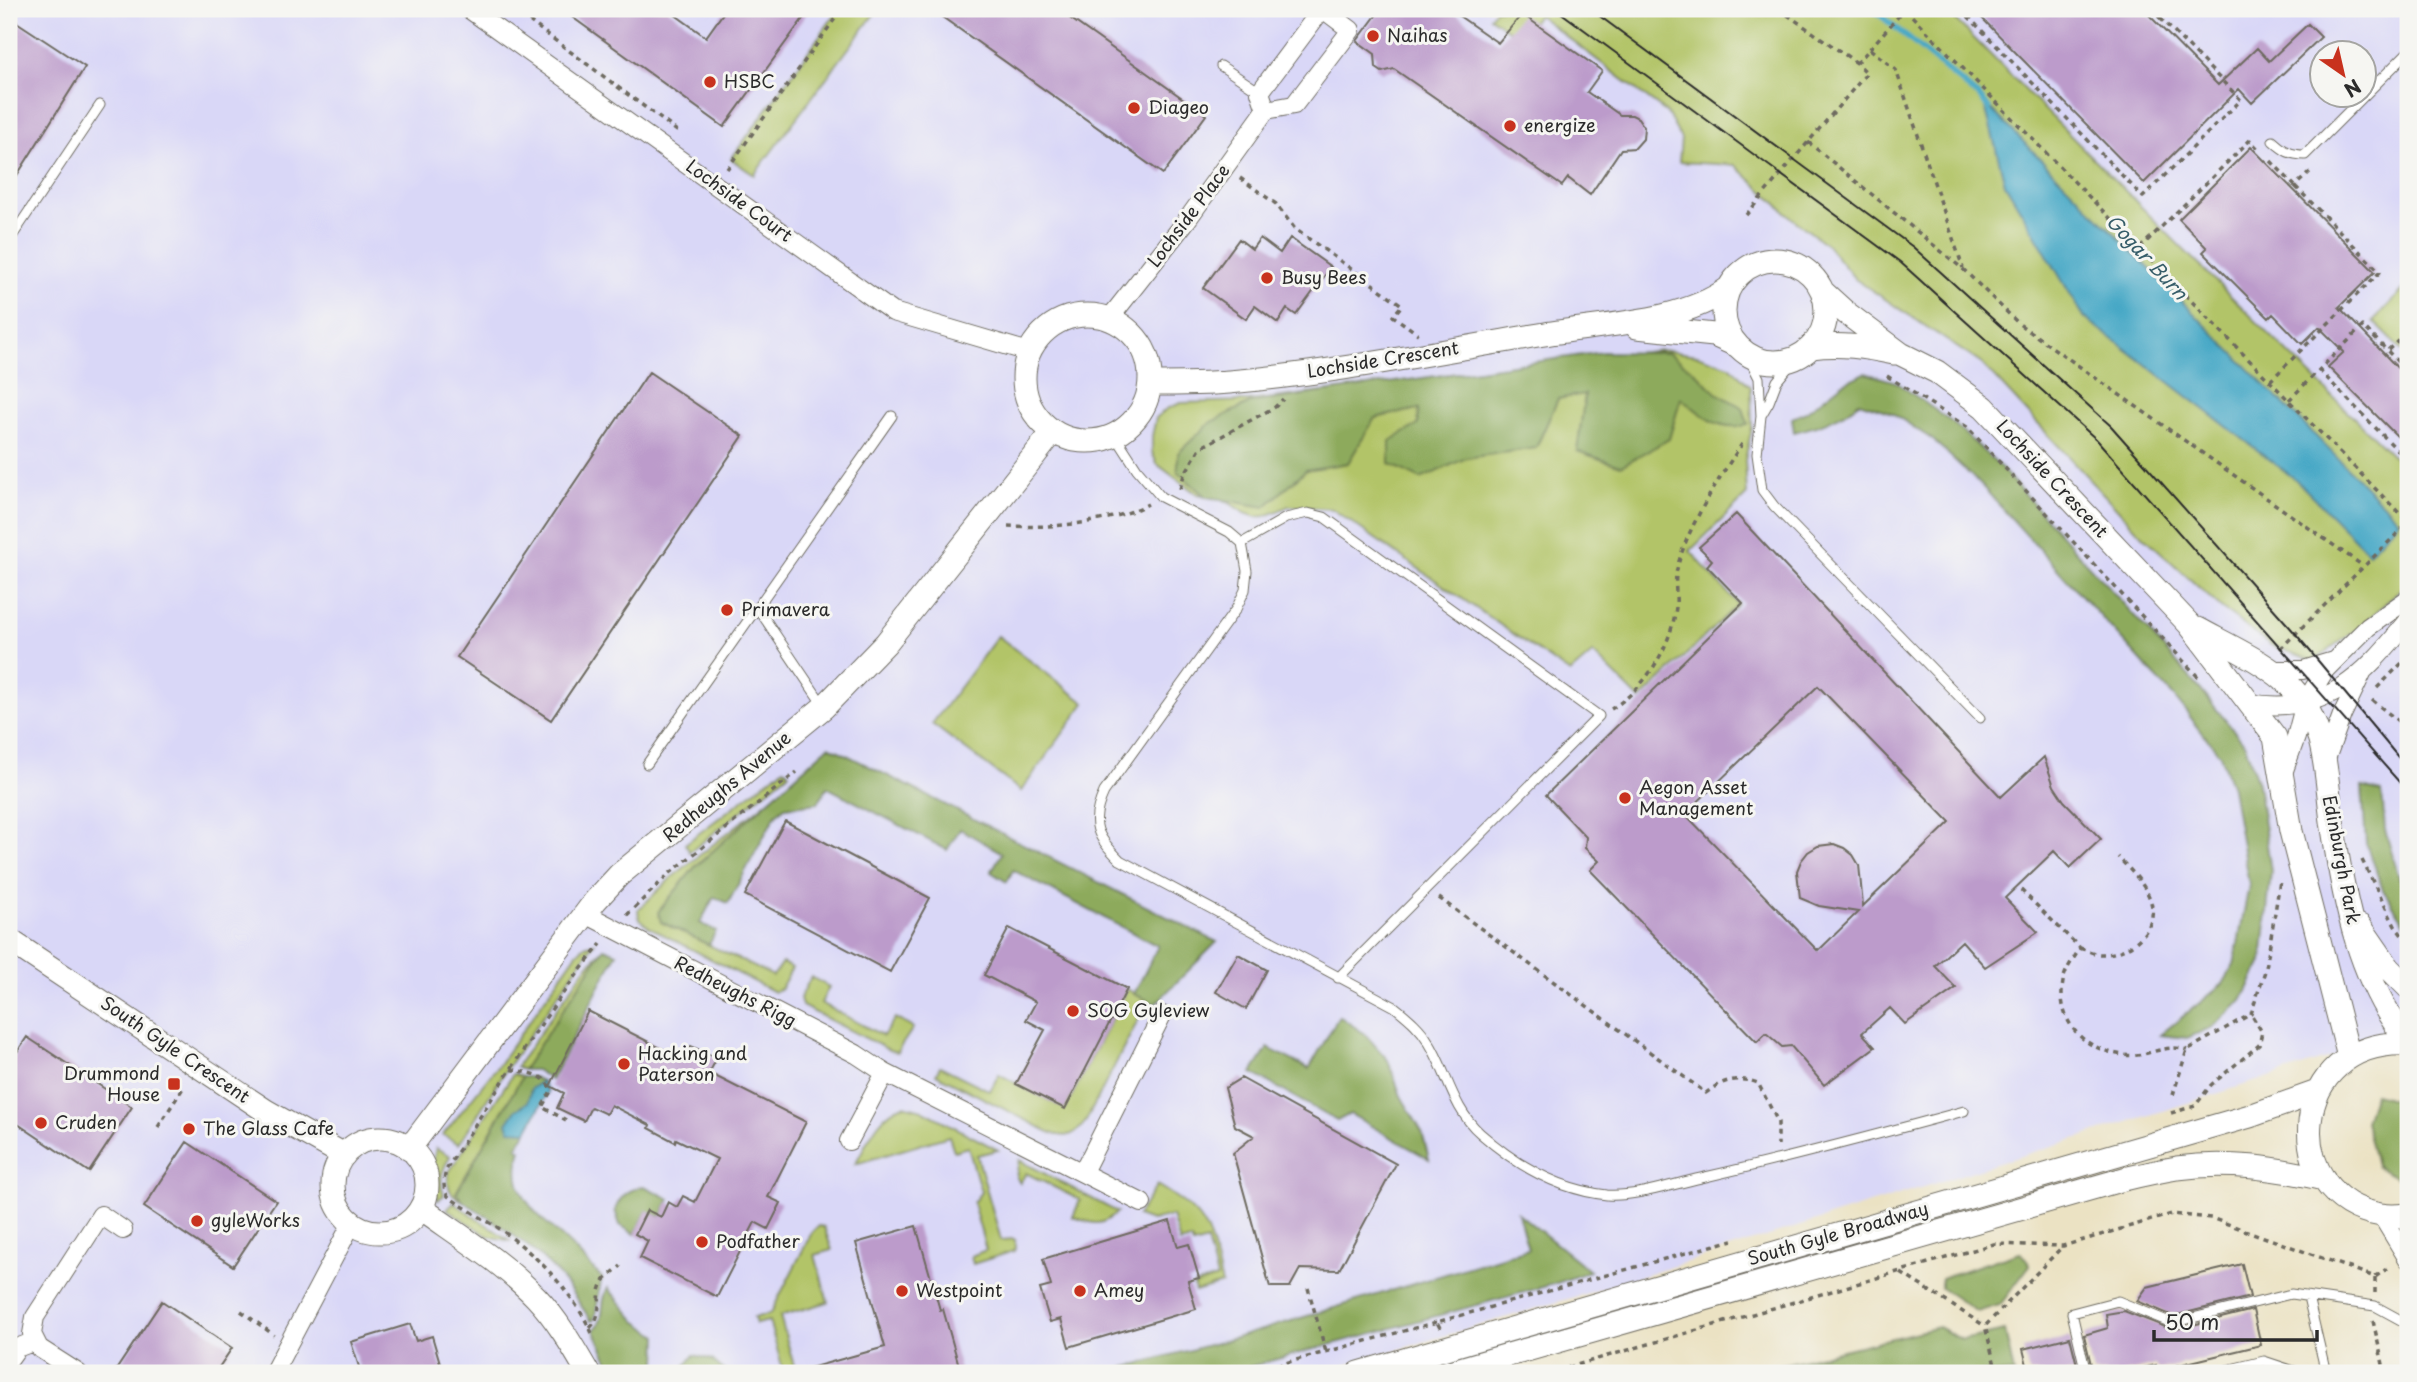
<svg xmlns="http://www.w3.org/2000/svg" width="2417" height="1382" font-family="'Playpen Sans',sans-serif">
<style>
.built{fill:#d9d7f7;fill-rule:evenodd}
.green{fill:#b2c467;stroke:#6e7849;stroke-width:2}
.forest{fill:#8daa5c;stroke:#5c6a44;stroke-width:2}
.water{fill:#47a8c6;stroke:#396a78;stroke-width:2}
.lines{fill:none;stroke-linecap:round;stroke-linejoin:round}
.stream{stroke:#47a8c6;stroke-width:6}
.building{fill:#bc9bcb;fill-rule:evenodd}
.service-casing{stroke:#6e6b60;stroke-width:11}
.minor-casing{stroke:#6e6b60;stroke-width:20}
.tertiary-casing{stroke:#6e6b60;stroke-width:25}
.path{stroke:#6e6b60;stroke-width:3.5;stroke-dasharray:5 5;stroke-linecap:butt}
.service{stroke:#fff;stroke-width:9}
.minor{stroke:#fff;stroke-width:18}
.tertiary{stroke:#fff;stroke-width:23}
.tram{stroke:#2b2b2b;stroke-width:2}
.poi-dot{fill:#c8321e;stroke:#f6f6f2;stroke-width:2.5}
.labels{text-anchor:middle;stroke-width:6;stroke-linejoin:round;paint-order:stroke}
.poi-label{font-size:18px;fill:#2b2b2b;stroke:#f6f6f2;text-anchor:start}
.street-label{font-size:18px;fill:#2b2b2b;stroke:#f6f6f2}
.water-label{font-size:19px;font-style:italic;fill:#365d69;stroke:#f6f6f2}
</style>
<rect width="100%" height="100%" fill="#f6f6f2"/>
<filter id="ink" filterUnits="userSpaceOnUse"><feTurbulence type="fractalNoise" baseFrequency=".0143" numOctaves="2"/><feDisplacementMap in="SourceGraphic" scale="14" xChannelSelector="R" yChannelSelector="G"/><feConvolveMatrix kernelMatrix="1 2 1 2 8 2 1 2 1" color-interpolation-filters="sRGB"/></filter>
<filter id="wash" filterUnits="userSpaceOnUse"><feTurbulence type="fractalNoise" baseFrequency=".00686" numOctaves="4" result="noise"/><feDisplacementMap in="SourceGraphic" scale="28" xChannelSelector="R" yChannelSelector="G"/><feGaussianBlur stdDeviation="1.57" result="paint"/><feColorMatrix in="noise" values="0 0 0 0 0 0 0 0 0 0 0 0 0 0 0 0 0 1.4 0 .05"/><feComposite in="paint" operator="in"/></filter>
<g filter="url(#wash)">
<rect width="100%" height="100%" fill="#ebe2c3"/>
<path class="built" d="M9,9H2408V1042L2389,1039L1608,1287L1319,1373H9ZM2322,52H2364V94H2322Z"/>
<path class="green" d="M839,9H878L754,175L731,159Z
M1495,9H1945L2180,246L2408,471V582L2358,629L2314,661L2271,645L2222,609L2137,530L1982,364L1855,279L1827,245L1792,218L1735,165L1679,162L1681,139L1667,113L1538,15L1519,38L1490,17Z
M2408,285V356L2373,321Z
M1661,350L1697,355L1730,366L1751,387L1752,428L1745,460L1747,495L1690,551L1738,604L1640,700L1593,653L1570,673L1332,509L1289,506L1266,516L1256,517L1245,513L1223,499L1197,494L1157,464L1152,452V436L1156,418L1166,409L1181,403L1249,401Z
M998,636L1085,703L1021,791L932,724Z
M784,768L789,773L690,852L685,844Z
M794,780L695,867L661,922L773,976L782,963L792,968L781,988L774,992L649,927L639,919L638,910L671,878Z
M594,943L507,1068L459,1144L443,1135L500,1063L577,953L585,946Z
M604,948L523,1070L516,1067L584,970Z
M811,977L829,987L821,1003L883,1036L895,1018L913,1028L897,1052L889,1050L802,1006L800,998Z
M1127,989L1148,1001L1086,1121C1076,1135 1067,1139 1051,1133L936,1074L940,1066L990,1091L999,1074L1065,1109Z
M513,1074L522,1077L456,1193L463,1201C449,1194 446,1187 449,1172Z
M904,1105L922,1110L998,1150L977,1155L1001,1240L1014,1239L1016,1246L1014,1251L973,1264L971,1256L986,1250L973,1203L981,1192L968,1147L954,1151L949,1136L855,1164C868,1142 878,1113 904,1105Z
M436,1148L450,1156C443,1169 438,1180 444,1195L438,1200L430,1175Z
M1019,1160L1117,1212C1101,1228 1093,1224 1073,1217L1080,1200L1026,1173L1020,1183L1016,1177Z
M1157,1185C1209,1217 1208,1227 1222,1284L1195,1292L1194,1285L1217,1278L1207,1241L1193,1245L1191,1240L1180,1243L1172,1216L1151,1221L1137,1216Z
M454,1203L511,1241L488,1236L447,1209Z
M818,1226L824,1227L832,1250L815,1255L828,1302L780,1316L796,1373H784L769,1321L756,1324L754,1318L771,1313L812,1232Z"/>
<path class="forest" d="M1603,352L1668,353L1694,371L1717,393L1743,408L1748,425C1716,431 1704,416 1681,398L1669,439L1621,466L1577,451L1585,394L1558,399L1536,448L1466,458L1421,479L1390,464V441L1418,425L1419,409L1375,418L1348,463L1306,470L1265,507L1206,497L1178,472V453L1211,422L1250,403Z
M1865,373L1896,382L1953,423L1998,465L2195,683L2245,744L2258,784L2271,871L2262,962L2242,1001L2213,1027L2187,1038L2160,1035L2223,984L2234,965L2249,885L2232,788L2220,755L2175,698L1980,484L1933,440L1892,413L1859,402C1839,419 1820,426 1794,432L1792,418L1806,412L1843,383Z
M829,746L1217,942L1155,1004L1134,994L1158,946L1013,870L1007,882L991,872L1002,853L960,829L947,850L827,787L818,803L785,807L776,814L728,903L714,897L700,923L716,931L709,945L661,922L658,912L695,867Z
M2362,787L2382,792L2385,830L2401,884L2408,894V928L2383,890L2366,844Z
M604,948L617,953L551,1080L536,1070H523Z
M1339,1016L1365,1034L1388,1060L1401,1096L1422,1132L1429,1159L1350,1114L1337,1121L1252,1073L1268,1048L1309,1069Z
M522,1077H533L542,1081L531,1089L528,1102L515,1111L520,1130L527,1131L517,1147L521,1150C506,1194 539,1215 567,1242C579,1253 590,1266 602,1278C598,1292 598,1307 594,1320L591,1321C578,1301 565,1280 548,1264C522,1239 492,1220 463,1201L456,1193Z
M2374,1094L2408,1103V1184L2376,1166L2365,1121Z
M644,1186L670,1199L661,1217L647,1211L635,1234L620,1225L615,1210C621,1195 628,1190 644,1186Z
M1518,1213L1590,1271L1554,1284L1226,1373H1104L1235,1338L1528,1249Z
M2020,1252L2030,1265L2000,1305L1977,1312L1941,1288V1278Z
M608,1288L636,1321L658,1336L657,1364L672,1373H614L594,1330C607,1318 599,1302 608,1288Z
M1938,1327L1962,1340L2005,1331L2014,1373H1747Z
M694,1355L712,1360L727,1373H680Z"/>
<path class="water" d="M1984,102L2399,520L2369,553L2295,479L2084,317L2005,184Z
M542,1081L548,1092L527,1131L510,1130L507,1123L515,1111L528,1102L531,1089Z"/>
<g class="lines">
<path class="stream" d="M1873,9L1979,97L1989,108"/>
</g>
<g id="blocks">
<path class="building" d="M561,9H667L706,37L726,9H810L724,127Z
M931,9H1057L1206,115L1163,174Z
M1381,9H1449L1498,43L1522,14L1602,71L1587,92L1620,115H1632L1638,118L1644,127L1643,139L1635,148L1621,149L1590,195L1568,178L1562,186L1394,69L1382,72L1376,68L1375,54L1357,41Z
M1973,9H2143L2218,85L2257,48L2269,61L2308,24L2321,37L2252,103L2239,89L2144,183Z
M9,17L85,67L9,188Z
M2251,147L2375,272L2339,307L2408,379V447L2328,367L2344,352L2319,327L2302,344L2273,314L2269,318L2203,252L2207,248L2179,219Z
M1260,238L1280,253L1290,238L1331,267L1296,315L1287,309L1278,323L1255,306L1246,319L1203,288L1239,239L1252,249Z
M649,372L743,436L551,720L457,657Z
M1736,514L2001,797L2044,757L2054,786L2064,801L2101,839L2070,868L2054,851L2005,898L2038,932L1985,967L1962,941L1935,966L1956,988L1905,1024L1890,1008L1862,1033L1875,1047L1824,1085L1791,1046L1782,1047L1766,1033L1757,1042L1590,870L1599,861L1585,848L1586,837L1546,795L1743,603L1707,566L1712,560L1699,547ZM1818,686L1950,822L1863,906L1859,865L1853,855L1844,848L1834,844L1818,846L1808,852L1801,861L1797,871L1800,898L1819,906L1858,912L1818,951L1685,814Z
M785,821L930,898L890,972L745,895Z
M1009,928L1127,989L1065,1109L1016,1084L1045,1030L1026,1020L1036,1002L984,975Z
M1238,954L1267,970L1246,1009L1216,992Z
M588,1011L684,1060L691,1046L717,1058L709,1073L806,1122L768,1197L781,1203L768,1229L755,1222L717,1297L640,1258L648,1241L635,1234L647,1210L661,1217L668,1202L677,1207L683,1196L695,1202L717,1159L676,1139L675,1142L649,1128L650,1125L611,1105L606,1114L591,1107L584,1121L557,1108L564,1093L550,1086Z
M27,1037L132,1107L89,1172L9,1118V1064Z
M1241,1078L1396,1164L1339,1270L1300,1269L1290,1287H1270L1233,1153L1254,1136L1235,1126L1225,1088Z
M187,1142L276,1201L233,1266L144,1207Z
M1170,1221L1178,1247L1189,1244L1199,1278L1188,1281L1196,1309L1069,1347L1061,1319L1050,1322L1040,1289L1051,1286L1043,1259Z
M916,1226L940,1310L943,1309L961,1373H811L810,1368L885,1347L856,1243Z
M2242,1264L2250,1297L2173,1316L2137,1301L2147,1287Z
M162,1301L232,1348L215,1373H114Z
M2253,1310L2261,1345L2158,1370L2156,1365L2121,1373H2093L2084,1335L2108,1328L2106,1314L2124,1311L2173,1330Z
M410,1324L416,1341L432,1336L443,1373H361L351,1342Z
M2070,1337L2079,1373H2029L2023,1349Z"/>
</g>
</g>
<g filter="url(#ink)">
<use href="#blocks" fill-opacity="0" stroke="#6e6b60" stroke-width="2"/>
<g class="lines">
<g class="service-casing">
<path id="service" d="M1221,66L1260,92
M2273,141C2284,151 2290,155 2305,155L2408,52
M9,241L100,105
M1747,354L1759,378L1761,416L1757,454L1762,490L1774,506L1980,718
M1762,414L1769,402L1777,381L1796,358
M1115,435L1137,469L1161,497L1229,532L1242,543L1247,571L1245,590L1236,609L1104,792C1089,824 1097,837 1120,860L1395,1007C1407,1017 1420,1027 1428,1041C1447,1071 1452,1108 1480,1133C1515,1164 1559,1190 1607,1195C1637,1197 1672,1184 1701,1178C1789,1158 1876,1135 1964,1111
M1242,543L1286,518L1308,513L1324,517L1599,716L1338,978
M757,607L823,705
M647,764L892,416
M2308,1297L2326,1373
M2086,1373L2072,1313L2118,1301L2172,1323L2291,1294L2375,1306L2408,1324
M2214,1373L2264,1361L2300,1373"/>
</g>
<g class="minor-casing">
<path id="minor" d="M469,9L893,312L1029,352
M1266,110L1260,92L1322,9
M1109,319L1187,220L1266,110L1294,105L1351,30L1323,9
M2270,670H2303L2333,661
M2248,703C2328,716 2362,677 2408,621
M2326,759L2342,715L2362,673
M2283,773L2296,737L2305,703L2325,670L2368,627L2408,599
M584,913L856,1054L885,1073L1142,1203
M849,1141L885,1073
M1083,1172L1162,1015
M2382,1216L2408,1259
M9,1359L17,1348L35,1341
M78,1373L39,1348L32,1334L35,1317L101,1215L123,1230
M273,1373L352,1223"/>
</g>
<g class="tertiary-casing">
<path id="tertiary" d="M1724 311a51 51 0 1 1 102 0a51 51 0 1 1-102 0Z
M1823,292L1845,312L1901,354L1937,372L1984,407L2189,624L2275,737L2291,831L2349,1057
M1024 378a63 63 0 1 1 126 0a63 63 0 1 1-126 0Z
M1637,327L1714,335L1736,345
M1811,347C1840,343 1866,347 1894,353
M1150,384C1176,384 1203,384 1229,382C1335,373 1440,351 1545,334C1602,324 1682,323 1729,288
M2198,629C2225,644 2272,665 2292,688C2329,729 2325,777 2333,828C2344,902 2360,982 2408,1041
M2360,926L2389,968L2408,987
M9,940L266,1111L344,1155
M2408,1044C2287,1038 2277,1198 2381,1215C2390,1217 2400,1216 2408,1215
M333 1185a47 47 0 1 1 94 0a47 47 0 1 1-94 0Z
M409,1149L595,901L619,875L824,707L886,643L1053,432
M421,1208C460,1236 502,1262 536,1297C557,1319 573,1347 588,1373
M1359,1373L2250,1116L2317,1092
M1446,1373L2124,1179C2141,1175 2159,1171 2177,1168C2227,1161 2276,1168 2324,1179"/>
</g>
<path class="path" d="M513,9L681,134
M1779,9L1857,63
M1905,9L2408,522
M1961,9L2143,197L2241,100L2161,19
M2151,9L2161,19L2171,9
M1870,49L1896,70L1963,268
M1808,142L1964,270L2019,324L2363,566
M2271,161L2295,186L2312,170
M727,169L842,9
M1240,178L1276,204L1295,229L1402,305L1393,316L1418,334
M1746,215L1867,73L1857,63L1905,9
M2140,248L2250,140L2260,151
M2388,350L2402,337L2408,321
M2319,370L2408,461
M1887,376L1967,427L2201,680
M2270,381L2380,272L2295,186
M2289,400L2363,326L2408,372
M1180,489L1184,475L1200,448L1275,407L1283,399
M1008,526C1050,528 1110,524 1148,504
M2280,649L2408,523
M2377,688L2408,657
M2372,700L2408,729
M1611,709C1646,688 1671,647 1676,607C1677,595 1674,581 1677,569C1686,529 1719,478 1742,444
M2362,860L2395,926L2408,943
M2021,890L2080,948C2075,957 2067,967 2064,977C2054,1020 2082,1050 2124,1055C2147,1058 2164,1043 2187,1050
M1439,898L1706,1093C1722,1080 1738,1076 1758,1083L1778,1122V1145
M627,915L669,874L797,772
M2080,948C2086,950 2094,954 2101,954C2125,956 2156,933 2152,907C2149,887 2131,871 2118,857
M511,1069C528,1074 544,1071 551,1091L542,1107L566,1120
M2173,1095L2187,1050L2251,1014L2266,968L2280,881
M2171,1113L2195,1106L2211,1085L2259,1045L2262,1032L2251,1014
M158,1127L185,1085
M1901,1273L1985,1326
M1308,1288L1326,1352
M2375,1293V1277
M241,1311L274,1335
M2373,1321L2385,1373
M590,1328C605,1313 594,1297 604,1281C608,1276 616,1270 621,1266
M1440,1328L1437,1322L1733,1240
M592,1333C571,1289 534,1252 494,1225C485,1220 453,1201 448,1196C442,1188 444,1179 446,1170C495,1094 543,1015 601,944
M1037,1373L1038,1368
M1248,1373L1437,1322
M1549,1373L1994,1244L2063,1246L2172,1214L2211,1218L2375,1277L2391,1266
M1997,1373L1985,1326L2063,1246"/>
<use href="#service" class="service"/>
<use href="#minor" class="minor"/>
<use href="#tertiary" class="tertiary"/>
<path class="tram" d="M1556,9L1900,262L2097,440L2408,792
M1590,9L1913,247L2111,426L2295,633L2408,769"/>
</g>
</g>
<g class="poi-dot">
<circle cx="1373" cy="36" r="7"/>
<circle cx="710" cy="82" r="7"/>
<circle cx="1134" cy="108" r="7"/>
<circle cx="1510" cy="126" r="7"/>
<circle cx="1267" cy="278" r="7"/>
<circle cx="727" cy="610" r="7"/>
<circle cx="1625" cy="798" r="7"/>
<circle cx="1073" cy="1011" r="7"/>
<circle cx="624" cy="1064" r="7"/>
<rect x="167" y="1077" width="14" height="14" rx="3.5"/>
<circle cx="41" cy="1123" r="7"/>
<circle cx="189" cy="1129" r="7"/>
<circle cx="197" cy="1221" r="7"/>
<circle cx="702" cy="1242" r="7"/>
<circle cx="902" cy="1291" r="7"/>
<circle cx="1080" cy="1291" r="7"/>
</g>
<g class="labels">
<g class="poi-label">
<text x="1387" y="42">Naihas</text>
<text x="724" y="88">HSBC</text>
<text x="1148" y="114">Diageo</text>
<text x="1524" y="132">energize</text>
<text x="1281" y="284">Busy Bees</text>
<text x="741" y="616">Primavera</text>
<text x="1639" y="794">Aegon Asset<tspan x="1639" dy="21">Management</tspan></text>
<text x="1087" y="1017">SOG Gyleview</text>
<text x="638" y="1060">Hacking and<tspan x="638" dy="21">Paterson</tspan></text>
<text x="160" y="1080" text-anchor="end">Drummond<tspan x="160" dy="21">House</tspan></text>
<text x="55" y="1129">Cruden</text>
<text x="203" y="1135">The Glass Cafe</text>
<text x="211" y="1227">gyleWorks</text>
<text x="716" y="1248">Podfather</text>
<text x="916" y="1297">Westpoint</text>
<text x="1094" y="1297">Amey</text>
</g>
<g class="street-label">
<text transform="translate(739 201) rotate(36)" y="6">Lochside Court</text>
<text transform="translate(1189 216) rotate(-53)" y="6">Lochside Place</text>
<text transform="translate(1383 360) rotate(-9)" y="6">Lochside Crescent</text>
<text transform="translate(2052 479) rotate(47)" y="6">Lochside Crescent</text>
<text transform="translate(727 787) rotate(-40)" y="6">Redheughs Avenue</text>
<text transform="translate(2341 860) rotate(79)" y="6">Edinburgh Park</text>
<text transform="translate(735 992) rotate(27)" y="6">Redheughs Rigg</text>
<text transform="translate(175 1050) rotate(34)" y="6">South Gyle Crescent</text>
<text transform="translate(1838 1234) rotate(-16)" y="6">South Gyle Broadway</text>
</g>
<g class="water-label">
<text transform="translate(2147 257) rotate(47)" y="7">Gogar Burn</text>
</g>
</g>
<rect width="2417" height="1382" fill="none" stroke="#f6f6f2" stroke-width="35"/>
<g transform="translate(2343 74) rotate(146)"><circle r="33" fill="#f6f6f2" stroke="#a5a5a2" stroke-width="2"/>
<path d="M0-5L12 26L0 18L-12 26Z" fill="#c8321e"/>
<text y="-10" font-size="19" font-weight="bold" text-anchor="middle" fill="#2b2b2b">N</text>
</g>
<path d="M2154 1330v10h163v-10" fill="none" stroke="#2b2b2b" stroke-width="3.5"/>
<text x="2165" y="1330" font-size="21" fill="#2b2b2b" stroke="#f6f6f2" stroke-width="5" paint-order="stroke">50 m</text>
</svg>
